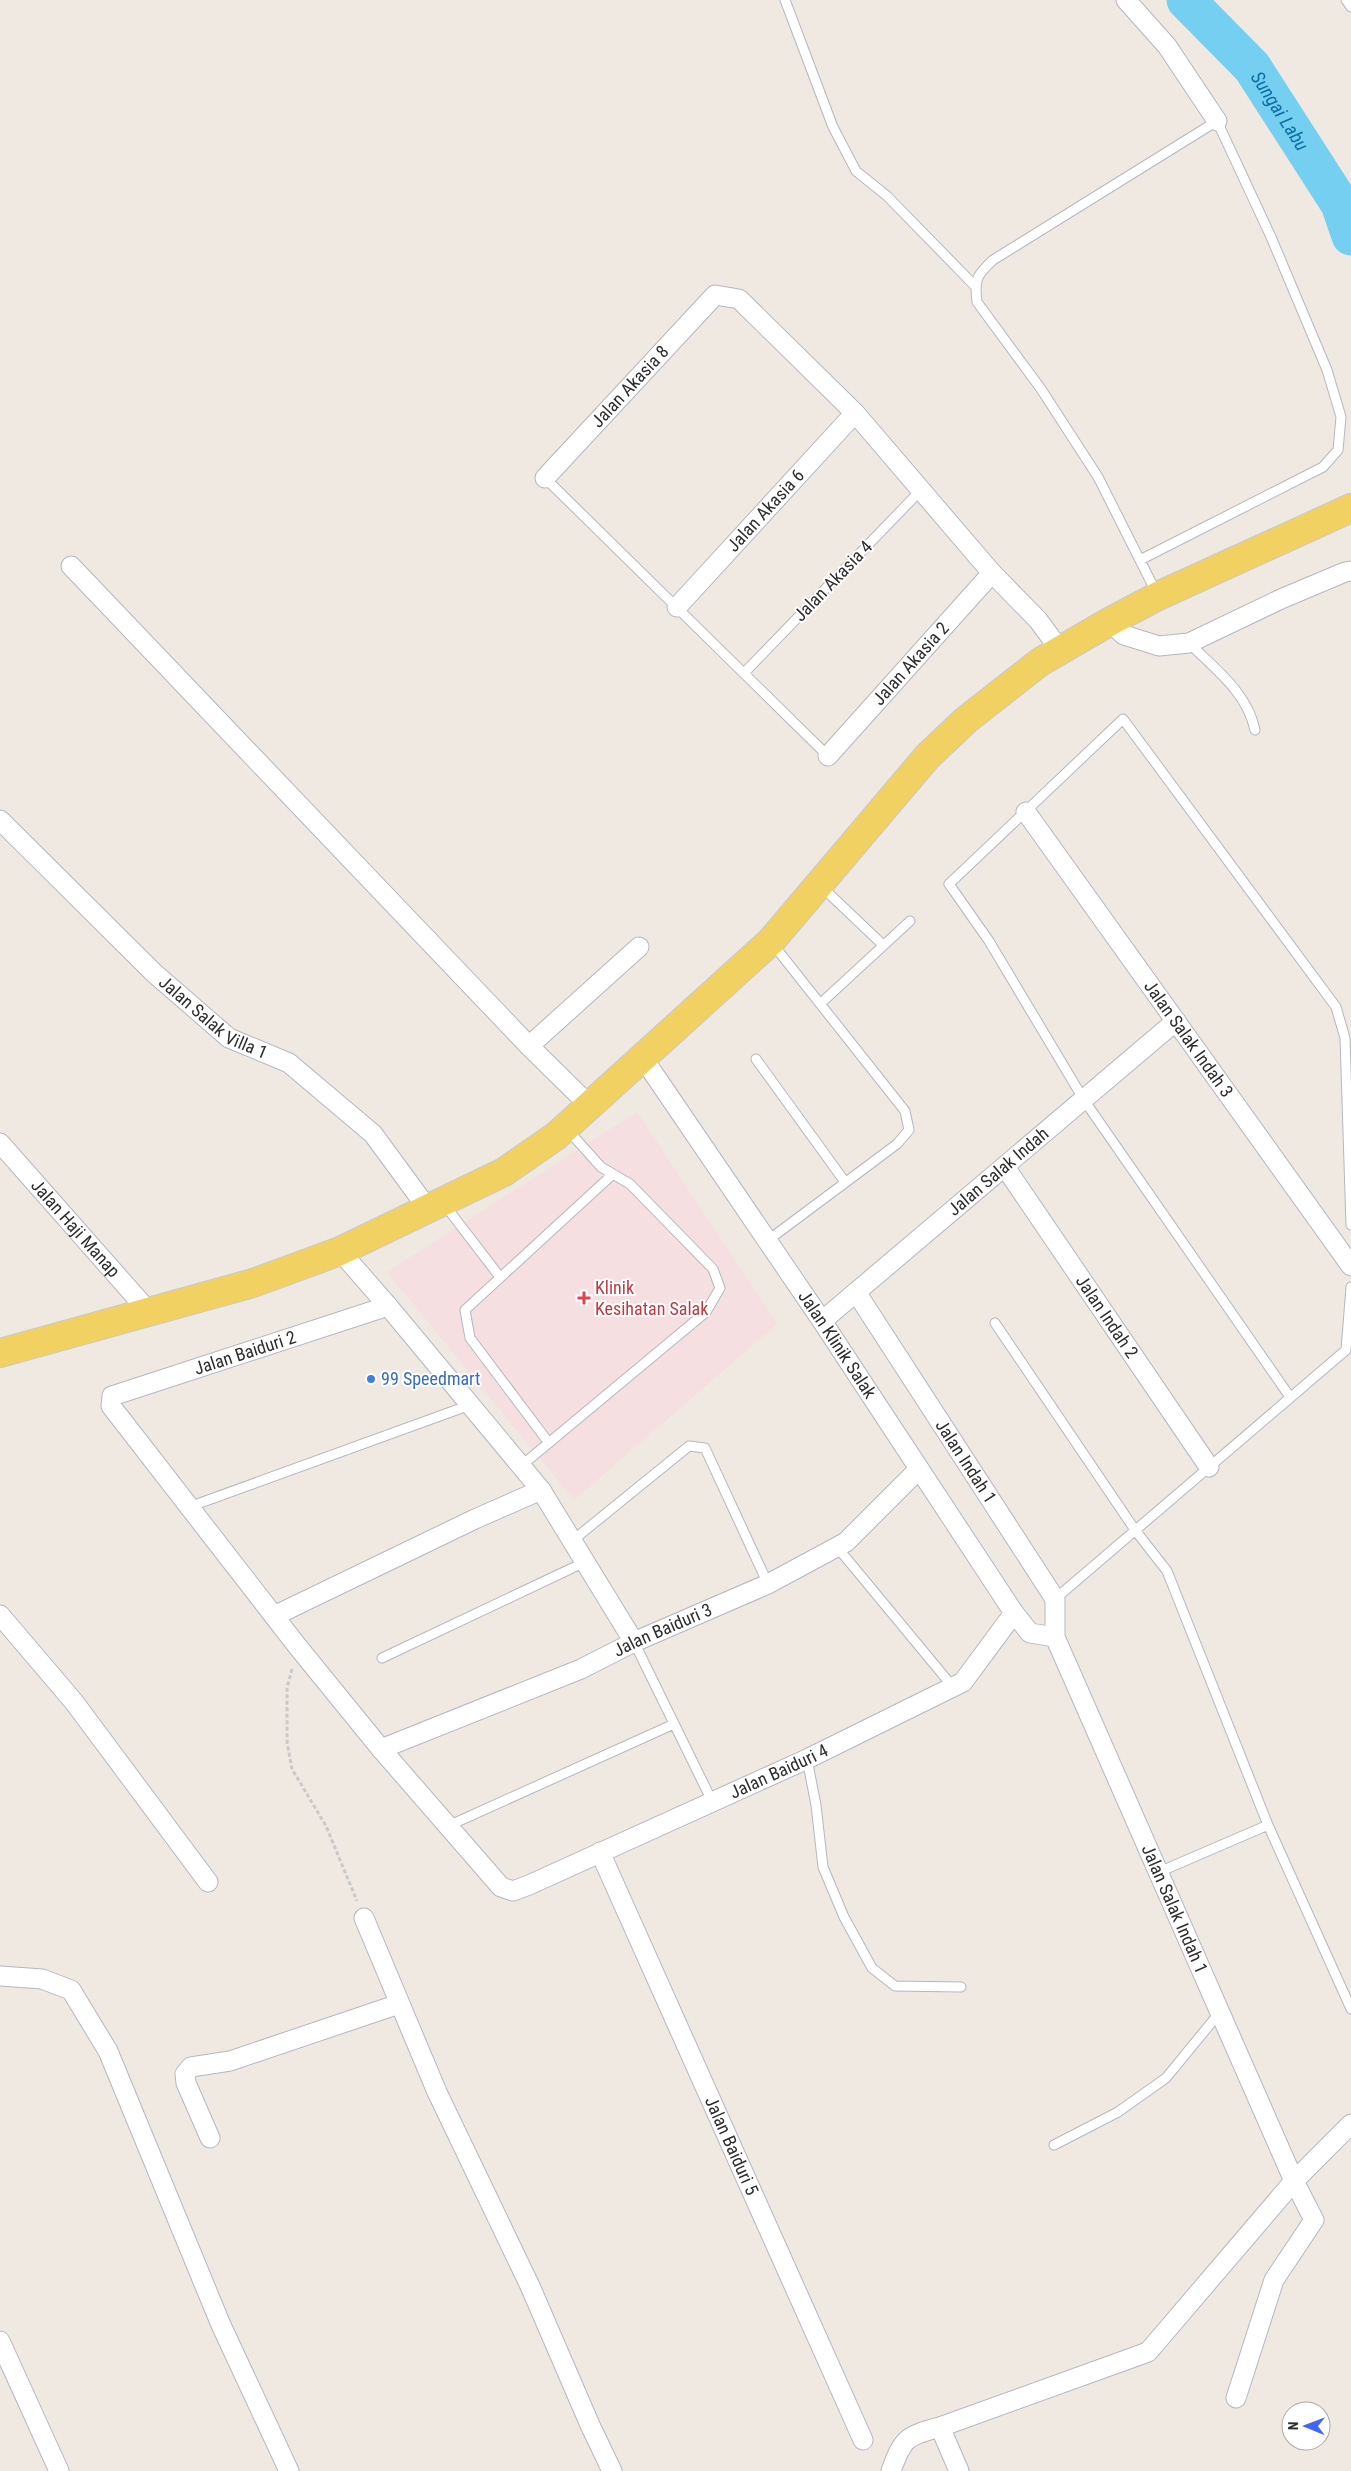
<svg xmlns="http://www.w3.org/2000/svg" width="1351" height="2471" font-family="'Roboto Condensed',sans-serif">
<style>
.medical{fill:#f5dfe0}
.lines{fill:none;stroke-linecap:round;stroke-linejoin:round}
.river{stroke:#75cff0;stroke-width:39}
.service-casing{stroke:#b4b7c1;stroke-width:11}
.minor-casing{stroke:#b4b7c1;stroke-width:21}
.primary-casing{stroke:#c9c9c9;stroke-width:30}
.path{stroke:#c9c9c9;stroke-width:3;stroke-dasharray:4 2.5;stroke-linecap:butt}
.service{stroke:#fff;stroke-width:9}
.minor{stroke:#fff;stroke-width:19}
.primary{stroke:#f2d163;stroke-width:28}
.health-dot{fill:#e0444e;stroke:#fff;stroke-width:2}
.shop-dot{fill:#3f7fe0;stroke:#fff;stroke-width:2}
.labels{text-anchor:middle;stroke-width:4;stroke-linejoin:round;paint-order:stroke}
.street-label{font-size:18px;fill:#2e2e2e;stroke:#fff}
.health-label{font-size:18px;fill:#be3a42;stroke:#fff;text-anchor:start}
.shop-label{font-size:18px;fill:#366cbe;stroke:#fff;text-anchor:start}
.water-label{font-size:19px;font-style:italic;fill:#0d6fa3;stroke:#fff}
</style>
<rect width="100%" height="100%" fill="#efe9e1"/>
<path class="medical" d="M637,1112L777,1324L574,1500L387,1272Z"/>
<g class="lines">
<path class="river" id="s1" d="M1186,0L1252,67L1340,204L1351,236"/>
<g class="service-casing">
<path id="service" d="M785,0L833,127L856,171L887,196L974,285
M1346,0L1351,7
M545,478L828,756
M1140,560L1323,467L1338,450L1341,417L1327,370L1271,237L1217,121L993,260C977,275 974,279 977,302L1041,389L1098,477L1157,594
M1189,643C1215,669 1247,692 1255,730
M745,672L921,490
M822,887L883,945
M820,1004L910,921
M756,1059L845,1182
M444,1204L500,1277
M767,1241L897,1144L909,1130L905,1111L772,943
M995,1323L1135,1530L1167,1571L1268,1825L1351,2009
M1290,1397L1084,1100L989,941L949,884L1123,719L1336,1007L1345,1038L1351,1225
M549,1443L470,1338L465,1310L613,1174
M521,1466L706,1312L720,1288L713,1269L630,1184L601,1167L567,1129
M189,1507L470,1405
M572,1541L689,1446L705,1448L768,1584
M837,1547L953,1687
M1055,1599L1346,1350L1351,1287
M634,1642L712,1801
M382,1658L585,1562
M807,1759L816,1805L823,1867L844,1917L872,1968L895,1986L961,1987
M448,1826L674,1724
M1159,1872L1268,1825
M1054,2145L1118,2112L1166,2078L1220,2012"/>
</g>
<g class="minor-casing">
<g id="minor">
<path d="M1126,0L1167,46L1217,121"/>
<path id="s2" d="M545,478L715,295L739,299L855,413L992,573L1038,620L1060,650"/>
<path d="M71,566L529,1046L590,1106"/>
<path id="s3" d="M677,607L855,413"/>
<path d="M1109,622L1124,635L1159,646L1189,643L1281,599L1345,572L1351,571"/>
<path id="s4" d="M828,756L992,573"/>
<path id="s5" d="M1026,812L1351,1266"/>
<path id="s6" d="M0,820L154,973L229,1038L289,1063L373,1134L428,1209"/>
<path d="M529,1046L639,947"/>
<path id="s7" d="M643,1058L822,1321L1014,1613L1030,1633L1055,1637"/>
<path id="s8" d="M0,1143L150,1313"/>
<path id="s9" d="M1005,1167L1209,1467"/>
<path d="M340,1251L388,1306L541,1490L634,1642"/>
<path id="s10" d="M856,1292L1055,1599V1637L1294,2181L1314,2220L1274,2280L1236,2398"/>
<path id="s11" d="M388,1306L112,1396L111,1406L298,1647L381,1749L501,1887L513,1891L529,1885L807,1759L963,1682L1014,1613"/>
<path id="s12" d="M822,1321L1176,1021"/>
<path d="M0,1615L74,1702L208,1882"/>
<path d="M274,1616L475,1519L541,1490"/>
<path id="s13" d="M381,1749L581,1669L634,1642L768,1584L846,1542L919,1469"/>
<path id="s14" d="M600,1852L863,2440"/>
<path d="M364,1918L437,2092L530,2286L590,2425L612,2471"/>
<path d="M0,1976L42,1979L71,1990L108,2051L221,2325L289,2471"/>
<path d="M210,2138L186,2083L185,2074L191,2067L230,2061L399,2004"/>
<path d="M0,2341L59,2471"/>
<path d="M940,2427L959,2471"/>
<path d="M891,2471C903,2438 906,2436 940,2427L1148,2352L1294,2181L1351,2124"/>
</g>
</g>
<g class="primary-casing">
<path id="primary" d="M0,1353L253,1283L340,1251L504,1172L556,1136L771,941L927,757L966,720L1040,662L1109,622L1158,596L1351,508"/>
</g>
<path class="path" d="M292,1669L287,1688V1742L292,1769L326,1826L357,1901"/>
<use href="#service" class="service"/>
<use href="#minor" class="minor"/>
<use href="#primary" class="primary"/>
</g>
<path class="health-dot" d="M581.5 1290.5h5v5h5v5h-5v5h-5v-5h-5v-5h5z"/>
<circle class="shop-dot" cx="371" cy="1379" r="5"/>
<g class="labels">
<g class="street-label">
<text dy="6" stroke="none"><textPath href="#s2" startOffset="125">Jalan Akasia 8</textPath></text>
<text dy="6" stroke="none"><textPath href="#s3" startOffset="131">Jalan Akasia 6</textPath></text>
<text transform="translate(833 581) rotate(-46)" y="6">Jalan Akasia 4</text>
<text dy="6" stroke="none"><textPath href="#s4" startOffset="124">Jalan Akasia 2</textPath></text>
<text dy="6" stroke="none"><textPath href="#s6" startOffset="292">Jalan Salak Villa 1</textPath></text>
<text dy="6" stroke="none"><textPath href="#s5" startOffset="279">Jalan Salak Indah 3</textPath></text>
<text dy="6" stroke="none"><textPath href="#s12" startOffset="231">Jalan Salak Indah</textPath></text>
<text dy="6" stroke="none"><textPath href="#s8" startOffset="114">Jalan Haji Manap</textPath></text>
<text dy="6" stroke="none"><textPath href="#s9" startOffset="181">Jalan Indah 2</textPath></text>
<text dy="6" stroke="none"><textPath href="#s7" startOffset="346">Jalan Klinik Salak</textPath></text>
<text transform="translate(245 1353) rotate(-18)" y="6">Jalan Baiduri 2</text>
<text dy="6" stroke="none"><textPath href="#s10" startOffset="202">Jalan Indah 1</textPath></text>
<text dy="6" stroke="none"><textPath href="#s13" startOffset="306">Jalan Baiduri 3</textPath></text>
<text dy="6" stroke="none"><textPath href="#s11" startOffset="1224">Jalan Baiduri 4</textPath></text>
<text dy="6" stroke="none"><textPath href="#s10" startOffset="701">Jalan Salak Indah 1</textPath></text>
<text dy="6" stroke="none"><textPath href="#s14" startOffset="322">Jalan Baiduri 5</textPath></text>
</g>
<g class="health-label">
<text x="595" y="1294">Klinik<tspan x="595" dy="21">Kesihatan Salak</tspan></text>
</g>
<g class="shop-label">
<text x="381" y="1385">99 Speedmart</text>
</g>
<g class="water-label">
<text dy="7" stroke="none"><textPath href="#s1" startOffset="146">Sungai Labu</textPath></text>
</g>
</g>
<g transform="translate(1306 2426) rotate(271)"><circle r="24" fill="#ffffff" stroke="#ababab"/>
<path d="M0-4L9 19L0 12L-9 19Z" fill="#4264fb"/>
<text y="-8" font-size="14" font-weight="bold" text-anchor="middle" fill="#2e2e2e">N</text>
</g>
</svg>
